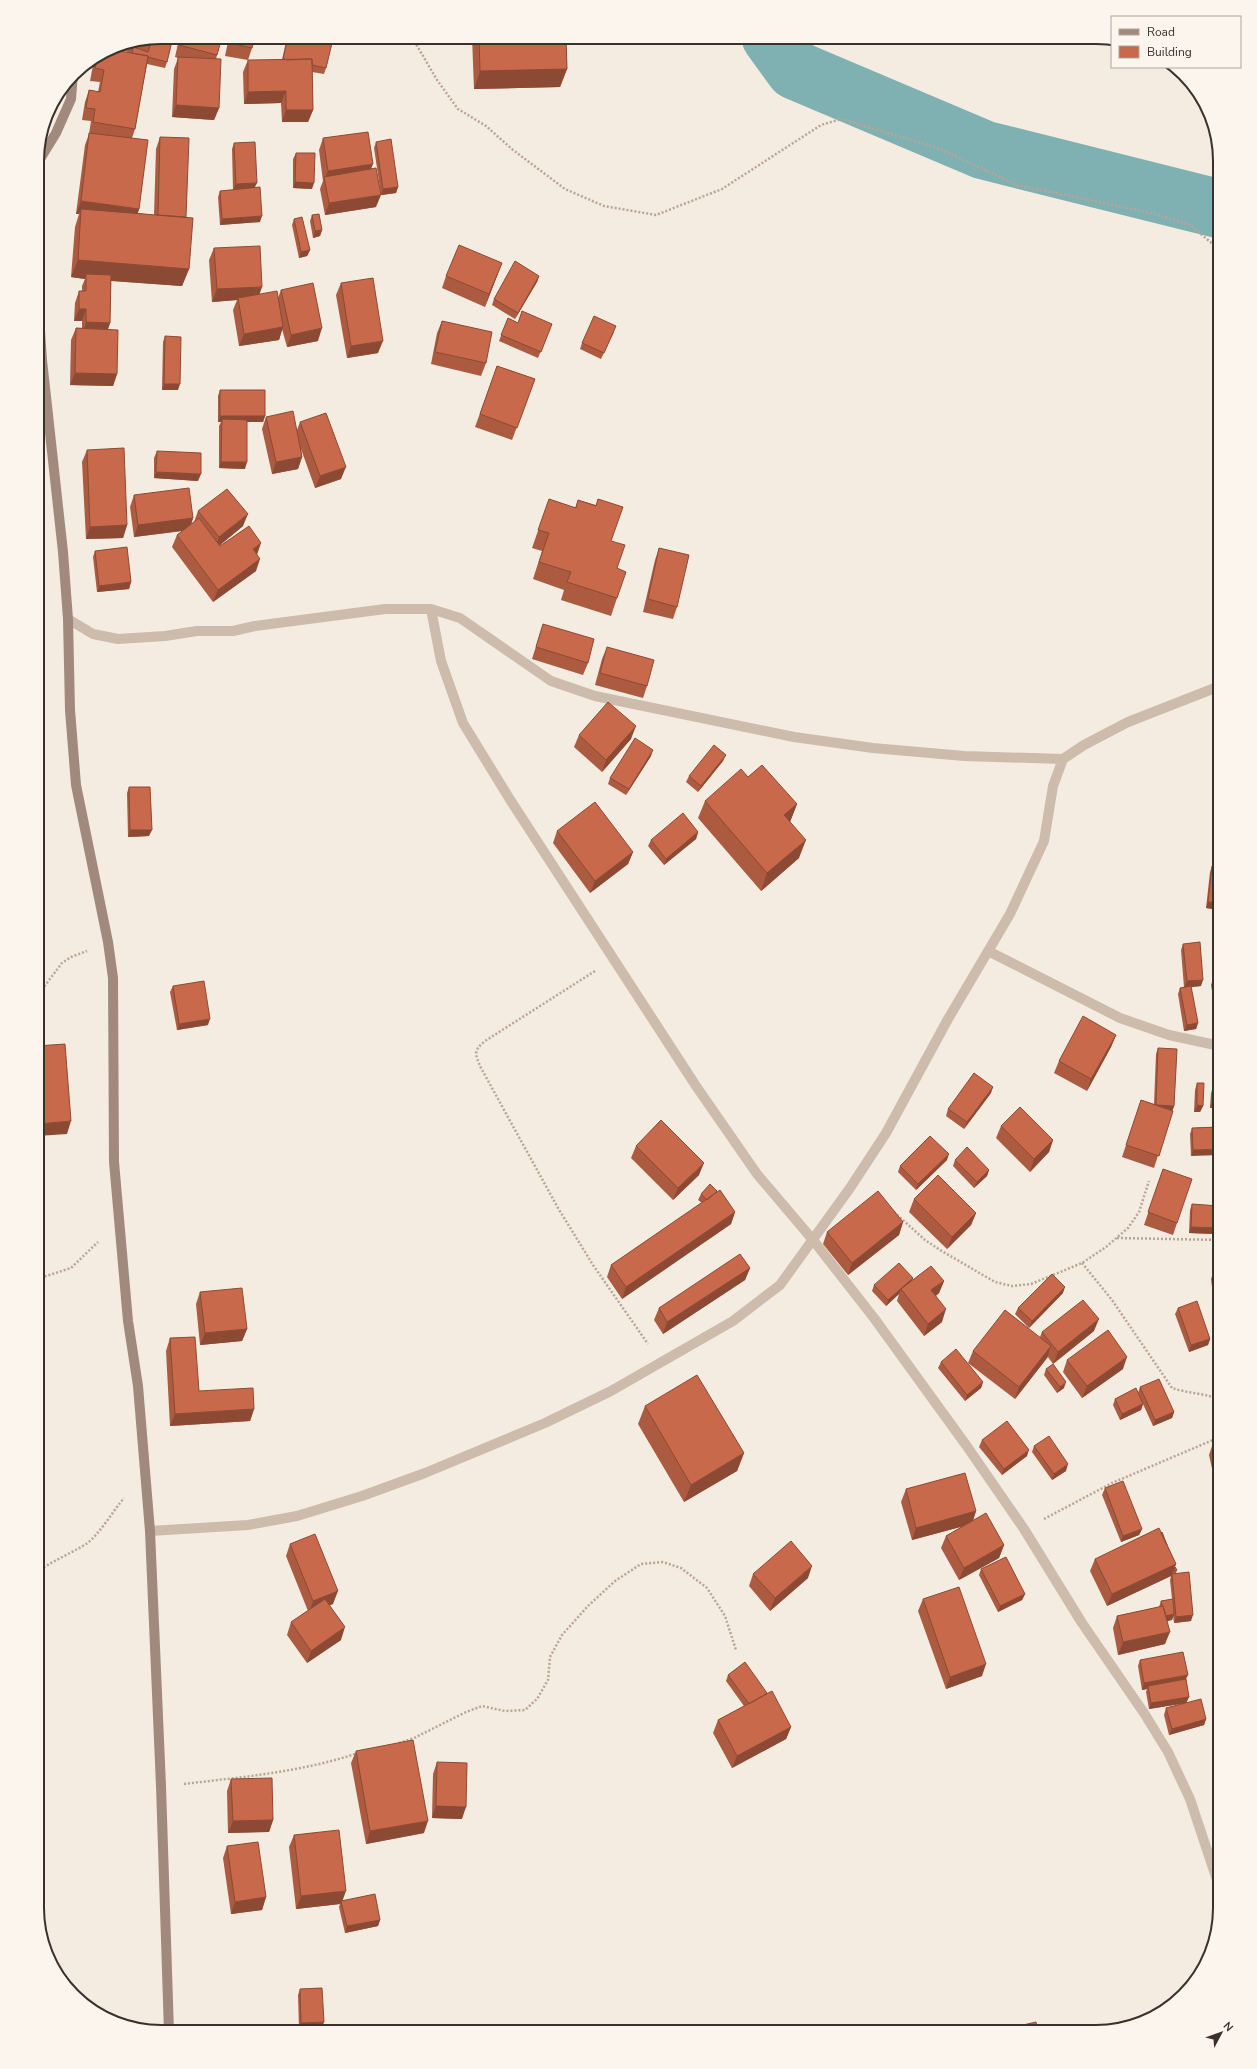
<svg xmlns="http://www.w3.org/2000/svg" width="1257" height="2069" font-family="'Nunito Sans',sans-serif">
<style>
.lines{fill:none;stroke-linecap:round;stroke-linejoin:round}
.river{stroke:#7fb0b2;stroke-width:59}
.path{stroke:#b9a596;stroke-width:2.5;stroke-dasharray:2 2;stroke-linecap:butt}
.street{stroke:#cdbbac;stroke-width:10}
.secondary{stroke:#a18a7d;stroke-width:10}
.wall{fill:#ac5a40}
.shaded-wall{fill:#8c4a34}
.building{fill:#c8694b;stroke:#8c4a34}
.rim{fill:none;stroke:#3b302b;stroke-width:2}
</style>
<rect width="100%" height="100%" fill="#f4ebe1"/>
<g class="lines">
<path class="river" d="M771,37L795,70L984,150L1220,209"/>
<path class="path" d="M414,37L416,44L437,80L458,109L486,126L513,150L565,189L604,206L656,215L722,189L821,125L841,119L938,148L1017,185L1152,213L1190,225L1220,250
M595,971L485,1041C473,1051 475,1054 481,1068L558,1208L593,1265L648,1344
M37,996L62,963L71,957L87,951
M894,1212L925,1240L940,1250L995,1282L1012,1286L1031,1284L1082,1263L1106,1247L1128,1228L1139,1212L1149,1181
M1117,1238L1220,1240
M1082,1263L1112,1300L1172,1388C1186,1393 1210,1394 1220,1400
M37,1279L71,1268L98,1242
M1044,1519L1112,1483L1220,1437
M37,1572C52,1561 70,1554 86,1544C99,1535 113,1511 124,1498
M399,1743L414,1738L466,1712L482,1706L505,1711L525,1710L537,1699L548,1680L550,1657L562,1635L588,1606L615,1581L641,1564L663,1562L681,1568L707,1588L725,1616L736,1650
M184,1784C242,1777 302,1772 358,1753"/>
<path class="street" d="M431,609L441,661L463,723L509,798L696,1086L757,1174L813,1240L874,1318L966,1445L1024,1529L1082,1623L1144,1713L1168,1752L1190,1799L1220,1889
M68,619L93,634L118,639L165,636L197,631H233L255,626L385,609H431L460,618L551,681L595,696L794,737L873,748L964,756L1063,759
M988,951L1120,1018L1169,1035L1220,1046
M150,1531L248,1525L297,1516L362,1496L425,1473L545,1423L611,1391L733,1321L780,1285L850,1188L886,1133L948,1019L1010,914L1044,841L1053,786L1063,759L1084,745L1128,722L1220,686"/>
<path class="secondary" d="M37,164L56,133L71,99L73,73
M37,287L42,360L63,552L68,619L70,710L76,785L108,942L113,978L114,1162L128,1321L138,1386L150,1531L161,1786L169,2032"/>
</g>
<path class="wall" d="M161,37H222L216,59L219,108L214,120L172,117L174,69L178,58L175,57L179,39L173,37L167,62L165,68L147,64L135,129L132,138L139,209L138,213L154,215L156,149L160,137L186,217L189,269L182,286L111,281L110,323L108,329L117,374L113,386L70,385L71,340L76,328H82V321H74L75,303L79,291H82V286L85,279L71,277L75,227L79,214H76L85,145L89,134L91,121L82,120L85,102L89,90L98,92L100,82L90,81L94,60L109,49L131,53L113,47L114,46Z
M229,37H255L252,48L248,60H282L287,37H306L326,68L324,74L312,72L313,110L308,122H282L281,103L244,104L243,72L248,60L225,56Z
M392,37H414L413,39L393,43Z
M472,37H566L567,69L560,87L474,89Z
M323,138L371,169L376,207L325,215L320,189L323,181L319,150Z
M376,142L398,187L396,193L381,195L374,148Z
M234,143L255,188L260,222L220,225L218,197L220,191L233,190L232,149Z
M296,153L312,189L293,188V159Z
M312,215L322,230L320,236L313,238L310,221Z
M294,219L310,250L307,256L299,258L292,225Z
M214,248L259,294L278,298L281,290L318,341L287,347L282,329L279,340L239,346L233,310L237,300L212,302L209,260Z
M502,263L485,307L442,288L446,276Z
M539,276L537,282L515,319L492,305L494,299Z
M341,283L378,353L347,358L336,295Z
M508,318L518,323L552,324L538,358L499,341Z
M442,321L486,363L481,376L431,364L437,333Z
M614,332L601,359L580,349L582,343Z
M165,336L178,390H162L163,342Z
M497,366L535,379L512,440L475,427Z
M220,390L265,416L263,422H247L245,469L219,468V426L221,422H218V396Z
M266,417L297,430L300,422L341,479L315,488L301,449L302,457L298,469L272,474L262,429Z
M87,450L127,525L123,538L86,539L82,462Z
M157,451L198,481L154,478V458Z
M134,495L193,518L191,525L194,522L198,511L243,526L219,546H220L257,555L256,571L213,602L172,547L177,535L182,531L134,537L130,507Z
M549,499L575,508L578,500L596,505L598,499L611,541L617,568V598L611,616L561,600L564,590L533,579L542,551L532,548Z
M659,548L677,607L673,619L643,612L655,560Z
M95,551L131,582L129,589L97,592L93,557Z
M543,624L588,663L583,675L532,659Z
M607,647L647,686L643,698L595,685L602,659Z
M579,735L631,739L602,772L574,747Z
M651,756L626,795L608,784L610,778Z
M723,761L698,792L686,782L689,776Z
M748,777L797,804L790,822L799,858L761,891L698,818L705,801Z
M129,787L149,836L128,837L127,793Z
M557,831L633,852L628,864L590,893L553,843Z
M698,832L696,839L664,865L648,846L651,840Z
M1212,866L1220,910L1206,908L1210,872Z
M1183,944L1201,986L1191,987L1198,1023L1196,1029L1184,1031L1178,994L1180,988L1184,987L1181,950Z
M1220,978V996L1213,997L1211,985L1213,979Z
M173,986L208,1025L177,1030L170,992Z
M1218,1002H1220V1038L1216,1008Z
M1116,1035L1111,1047L1087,1091L1054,1073L1059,1061Z
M1158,1048L1174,1106L1154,1168L1122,1157L1141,1100L1154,1104L1156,1054Z
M1197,1083L1203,1106L1200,1112H1194L1195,1090Z
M1213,1087L1220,1088V1104L1218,1108H1210L1211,1093Z
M991,1093L964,1129L946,1116L948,1109Z
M1001,1126L1053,1140L1049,1152L1030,1172L996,1138Z
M1220,1127L1191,1156L1190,1134L1192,1128Z
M636,1146L699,1175L673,1200L631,1158Z
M947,1160L916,1190L898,1172L900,1166Z
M955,1160L989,1170L987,1176L974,1188L953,1166Z
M1163,1169L1177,1223L1173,1235L1144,1225Z
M717,1191V1193L735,1212L731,1224L622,1299L607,1277L611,1265L702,1203L698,1200L701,1194Z
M914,1199L976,1213L971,1225L947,1249L909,1212Z
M1192,1204L1218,1228L1215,1234L1189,1233L1190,1210Z
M903,1222L899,1235L848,1275L823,1244L827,1232Z
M750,1268L745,1280L663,1334L654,1320L659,1308Z
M1220,1272V1301L1214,1302L1211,1279L1213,1273Z
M913,1278L912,1281H944L939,1293L936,1296L942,1322L924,1336L897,1301L899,1294L886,1306L872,1291L874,1285Z
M200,1292L247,1329L242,1341L200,1345L196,1304Z
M1063,1293L1029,1328L1015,1314L1018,1308Z
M1178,1308L1210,1339L1208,1345L1189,1352L1175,1314Z
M1094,1331L1053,1364L1048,1357L1047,1358L1015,1399L968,1363L973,1351L1040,1337L1042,1332Z
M170,1338L199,1391L254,1409L250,1421L170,1426L166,1351Z
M1067,1360L1123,1369L1082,1398L1063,1372Z
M941,1362L983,1382L981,1388L965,1401L938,1368Z
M1046,1369L1064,1388L1057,1393L1044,1375Z
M1140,1387L1174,1412L1172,1418L1153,1426L1143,1404L1141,1410L1120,1420L1113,1405L1115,1399L1138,1393Z
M645,1406L744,1453L737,1471L684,1502L638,1424Z
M982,1440L1027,1456L1002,1475L979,1447Z
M1220,1442V1505L1209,1455L1213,1443Z
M1034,1446L1066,1471L1052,1480L1032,1452Z
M1105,1488L1142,1529L1139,1535L1121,1542L1102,1495Z
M906,1489L976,1511L973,1520L1004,1545L999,1558L959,1580L941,1548L946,1536L963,1526L912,1540L901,1502Z
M290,1544L333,1604L330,1605L341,1640L307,1663L287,1635L291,1622L308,1611L286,1556Z
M1167,1545L1176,1564L1175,1567L1177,1570L1176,1573L1191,1621L1174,1623L1173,1616L1172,1620L1167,1621L1165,1644L1118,1655L1113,1628L1117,1616L1159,1607L1161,1601L1172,1599L1170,1580L1171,1576L1107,1606L1090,1571L1095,1559Z
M981,1569L1025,1594L1022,1600L998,1612L979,1575Z
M753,1574L808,1578L770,1611L749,1586Z
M923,1599L982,1676L946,1689L918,1611Z
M1140,1660L1186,1680L1189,1697L1186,1703L1149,1709L1146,1692L1147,1689L1142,1690L1138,1666Z
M728,1675L767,1693V1694L791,1727L786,1739L732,1768L713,1733L718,1720L744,1706L726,1681Z
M1166,1708L1206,1719L1204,1725L1169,1735L1164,1715Z
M356,1751L424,1833L366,1844L351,1763Z
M437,1762L462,1819L432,1818L433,1774Z
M231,1779L273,1820L269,1832L228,1833L227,1791Z
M294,1835L342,1900L380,1920L378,1926L345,1933L339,1907L340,1904L296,1909L289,1847Z
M227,1846L266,1897L262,1910L231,1914L223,1858Z
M322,1988L299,2029L298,1995L300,1989Z"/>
<path class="shaded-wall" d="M396,37H414L413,39L393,43Z
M567,69L560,87L474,89L480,71Z
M286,91L281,103L244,104L248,92Z
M176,105L219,108L214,120L172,117Z
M286,110H313L308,122H282Z
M373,164L368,177L325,178L328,171Z
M295,182L314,183L312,189L293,188Z
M257,183L254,189L233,190L236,184Z
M398,187L396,193L381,195L383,189Z
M381,195L376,207L325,215L329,203Z
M81,201L139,209L135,221L81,209L79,214H76Z
M262,216L260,222L220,225L222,219Z
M322,230L320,236L313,238L315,231Z
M310,250L307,256L299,258L301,252Z
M78,260L189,269L182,286L86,279V274L85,279L71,277Z
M502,263L497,276L485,307L489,294Z
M539,276L537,282L515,319L518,313Z
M262,287L258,299L238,298L237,300L212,302L217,289Z
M79,309H86L82,321H74Z
M86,322L110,323L106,335H82Z
M283,327L279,340L239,346L244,334Z
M322,328L318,341L287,347L291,335Z
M383,341L378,353L347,358L351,346Z
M75,373L117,374L113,386L70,385Z
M164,384H180L178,390H162Z
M220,416H265L263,422H222V419L221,422H218Z
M302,457L298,469L272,474L276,462Z
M221,462H247L245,469L219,468Z
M346,467L341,479L315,488L320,476Z
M156,472L201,474L198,481L154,478Z
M248,514L243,526L214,550L219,537Z
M193,518L189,530L134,537L138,525Z
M127,525L123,538L86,539L90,527Z
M261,543L257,555L253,549Z
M260,559L256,571L213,602L218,590Z
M131,582L129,589L97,592L99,586Z
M636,726L631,739L602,772L606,760Z
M653,750L651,756L626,795L629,789Z
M726,755L723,761L698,792L701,786Z
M797,804L790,822L784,815Z
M130,830H152L149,836L128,837Z
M698,832L696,839L664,865L666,859Z
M806,840L799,858L761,891L767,873Z
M633,852L628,864L590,893L595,881Z
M1208,902L1220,903V910L1206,908Z
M37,941H40L37,949Z
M1203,980L1201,986L1184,988L1187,981Z
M1220,990V996L1213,997L1215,991Z
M210,1019L208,1025L177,1030L179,1024Z
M1198,1023L1196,1029L1184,1031L1187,1025Z
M1116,1035L1111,1047L1087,1091L1091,1079Z
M993,1087L991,1093L964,1129L967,1122Z
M1212,1101L1220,1102L1218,1108H1210Z
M1156,1105L1174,1106L1172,1112Z
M1197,1105L1203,1106L1200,1112H1194Z
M71,1121L67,1134L37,1136L38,1124Z
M1053,1140L1049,1152L1030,1172L1034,1159Z
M1220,1149V1155L1191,1156L1193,1150Z
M949,1154L947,1160L916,1190L918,1184Z
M704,1163L699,1175L673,1200L678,1188Z
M989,1170L987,1176L974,1188L977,1182Z
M37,1205L43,1206L40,1212H37Z
M735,1212L731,1224L622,1299L626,1287Z
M976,1213L971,1225L947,1249L952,1237Z
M903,1222L899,1235L848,1275L852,1263Z
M1191,1227L1218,1228L1215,1234L1189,1233Z
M750,1268L745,1280L663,1334L667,1322Z
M913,1278L911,1284L901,1289L899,1294L886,1306L888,1300Z
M944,1281L939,1293L927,1302L931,1290Z
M1065,1287L1063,1293L1029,1328L1032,1321Z
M1220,1295V1301L1214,1302L1217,1296Z
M946,1309L942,1322L924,1336L928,1324Z
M1099,1319L1094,1331L1053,1364L1058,1352Z
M247,1329L242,1341L200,1345L205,1333Z
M1210,1339L1208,1345L1189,1352L1191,1345Z
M1051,1346L1047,1358L1015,1399L1019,1387Z
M1127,1357L1123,1369L1082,1398L1087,1386Z
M983,1382L981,1388L965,1401L967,1395Z
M1066,1382L1064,1388L1057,1393L1060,1387Z
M1143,1404L1141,1410L1120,1420L1122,1414Z
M254,1409L250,1421L170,1426L175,1414Z
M1174,1412L1172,1418L1153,1426L1155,1420Z
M1029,1450L1027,1456L1002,1475L1004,1469Z
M744,1453L737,1471L684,1502L691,1485Z
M1068,1464L1066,1471L1052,1480L1054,1474Z
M976,1511L972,1524L912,1540L916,1528Z
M1142,1529L1139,1535L1121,1542L1123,1536Z
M1004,1545L999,1558L959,1580L964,1568Z
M1176,1564L1171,1576L1107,1606L1112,1594Z
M812,1566L808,1578L770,1611L775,1598Z
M338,1591L333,1604L309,1614L313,1601Z
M1025,1594L1022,1600L998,1612L1000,1606Z
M1174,1614L1172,1620L1161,1622L1163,1616Z
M1193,1615L1191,1621L1174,1623L1176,1617Z
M345,1627L341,1640L307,1663L311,1651Z
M1170,1632L1165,1644L1118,1655L1123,1642Z
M986,1664L982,1676L946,1689L950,1677Z
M1188,1675L1185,1681L1148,1686L1147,1689L1142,1690L1144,1683Z
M1189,1697L1186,1703L1149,1709L1151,1703Z
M1206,1719L1204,1725L1169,1735L1172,1729Z
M791,1727L786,1739L732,1768L737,1756Z
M436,1806L466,1807L462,1819L432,1818Z
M273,1820L269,1832L228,1833L233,1821Z
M428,1821L424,1833L366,1844L370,1831Z
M346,1891L342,1902L341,1901L340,1904L296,1909L301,1896Z
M266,1897L262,1910L231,1914L235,1902Z
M380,1920L378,1926L345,1933L347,1926Z
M324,2022L322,2028L299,2029L301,2023Z"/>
<path class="building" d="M161,37H173L167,62L148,57V56L132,53L133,47L148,52L152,39Z
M181,37H222L217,55L179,45Z
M231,37H255L252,48L230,43Z
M288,37H306L332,43L326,68L312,65V59L288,60L283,59Z
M479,37H566L567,69L480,71Z
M152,39L150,46L138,42Z
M109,49L148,56L135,129L93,122L95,109L86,108L89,90L100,92L104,70L95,68L97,58Z
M178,57L221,59L219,108L176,105Z
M312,59L313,110H286V91L248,92V60Z
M368,132L373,164L328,171L323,138Z
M89,133L148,140L139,209L81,201Z
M160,137L189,138L186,217L158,215Z
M391,139L398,187L383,189L376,142Z
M255,142L257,183L236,184L234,143Z
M296,153H315L314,183L295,182Z
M376,168L381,195L329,203L324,177Z
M260,187L262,216L222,219L220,191Z
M81,209L193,218L189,269L78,260Z
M319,214L322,230L315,231L312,215Z
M302,217L310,250L301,252L294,219Z
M459,245L502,263L489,294L446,276Z
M260,246L262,287L217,289L214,248Z
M515,261L539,276L518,313L494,299Z
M86,274L111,275L110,323L86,322V309H79V291H86Z
M373,278L383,341L351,346L341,283Z
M313,283L322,328L291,335L281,290Z
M277,291L283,327L244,334L238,298Z
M522,311L552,324L541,352L501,335L508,318L518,323Z
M594,316L616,326L604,353L582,343Z
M442,321L492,332L486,363L435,352Z
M76,328L118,330L117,374L75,373Z
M165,336L181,337L180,384H164Z
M497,366L535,379L517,428L480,414Z
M220,390H265V416H220Z
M293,411L302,457L276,462L266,417Z
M326,413L346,467L320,476L300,422Z
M222,419L247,420V462H221Z
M124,448L127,525L90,527L87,450Z
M157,451L201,453V474L156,472Z
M189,488L193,518L138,525L134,495Z
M227,489L248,514L219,537L198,511Z
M549,499L576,508L578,500L596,506L598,499L623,507L611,541L625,545L617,568L626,572L617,598L567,582L571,572L539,562L549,533L538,530Z
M199,518L220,546L249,526L261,543L253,549L260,559L218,590L177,535Z
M127,547L131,582L99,586L95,551Z
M659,548L689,555L677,607L648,599Z
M543,624L594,639L588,663L536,647Z
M607,647L654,660L647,686L600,673Z
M608,702L636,726L606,760L579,735Z
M635,738L653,750L629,789L610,778Z
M714,745L726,755L701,786L689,776Z
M762,765L797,804L784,815L806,840L767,873L705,801L741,769L748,777Z
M129,787H150L152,830H130Z
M595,802L633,852L595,881L557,831Z
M683,813L698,832L666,859L651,840Z
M1212,866L1220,867V903L1208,902Z
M37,906L40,941H37Z
M1200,942L1203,980L1187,981L1183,944Z
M1220,978V990L1215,991L1213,979Z
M204,981L210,1019L179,1024L173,986Z
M1191,986L1198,1023L1187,1025L1180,988Z
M1218,1002H1220V1016Z
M1083,1016L1116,1035L1091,1079L1059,1061Z
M65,1044L71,1121L38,1124L37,1117V1046Z
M1158,1048L1177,1049L1174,1106L1156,1105Z
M974,1073L993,1087L967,1122L948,1109Z
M1197,1083H1204L1203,1106L1197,1105Z
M1213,1087L1220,1088V1102L1212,1101Z
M1141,1100L1173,1111L1159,1156L1126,1145Z
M1020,1107L1053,1140L1034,1159L1001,1126Z
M661,1120L704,1163L678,1188L636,1146Z
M1220,1127V1149L1193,1150L1192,1128Z
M930,1136L949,1154L918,1184L900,1166Z
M967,1147L989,1170L977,1182L955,1160Z
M1163,1169L1192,1179L1177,1223L1148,1212Z
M938,1175L976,1213L952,1237L914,1199Z
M37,1182H43V1206L37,1205Z
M710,1184L717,1191L713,1195L707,1200L701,1194Z
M720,1190L735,1212L626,1287L611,1265Z
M878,1191L903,1222L852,1263L827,1232Z
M1192,1204L1219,1206L1218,1228L1191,1227Z
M37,1215H40L37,1235Z
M740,1254L750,1268L667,1322L659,1308Z
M899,1263L913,1278L888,1300L874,1285Z
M931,1266L944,1281L931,1290L946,1309L928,1324L901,1289Z
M1220,1272V1295L1217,1296L1213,1273Z
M1052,1274L1065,1287L1032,1321L1018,1308Z
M242,1288L247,1329L205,1333L200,1292Z
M1083,1300L1099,1319L1058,1352L1042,1332Z
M1197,1301L1210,1339L1191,1345L1178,1308Z
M1005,1310L1051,1346L1019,1387L973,1351Z
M1108,1330L1127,1357L1087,1386L1067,1360Z
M195,1337L199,1391L253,1388L254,1409L175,1414L170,1338Z
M956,1349L983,1382L967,1395L941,1362Z
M1053,1364L1066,1382L1060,1387L1046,1369Z
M697,1375L744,1453L691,1485L645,1406Z
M1159,1379L1174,1412L1155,1420L1140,1387Z
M1136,1388L1143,1404L1122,1414L1115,1399Z
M1007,1421L1029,1450L1004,1469L982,1440Z
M1049,1436L1068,1464L1054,1474L1034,1446Z
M1220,1442V1473L1213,1443Z
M965,1473L976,1511L916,1528L906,1489Z
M1123,1481L1142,1529L1123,1536L1105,1488Z
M986,1513L1004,1545L964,1568L946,1536Z
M1159,1528L1176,1564L1112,1594L1095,1559Z
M1162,1532L1167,1545L1161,1533Z
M315,1534L338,1591L313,1601L290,1544Z
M791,1541L812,1566L775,1598L753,1574Z
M1006,1557L1025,1594L1000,1606L981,1569Z
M1175,1567L1177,1570L1175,1571L1174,1570Z
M1189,1572L1193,1615L1176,1617L1172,1574Z
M959,1587L986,1664L950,1677L923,1599Z
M325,1599L345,1627L311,1651L291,1622Z
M1173,1599L1174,1614L1166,1616L1163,1606H1162L1161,1601Z
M1163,1606L1170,1632L1123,1642L1117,1616Z
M1183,1652L1188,1675L1144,1683L1140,1660Z
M745,1662L767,1693L763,1696L749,1704L728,1675Z
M1186,1679L1189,1697L1151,1703L1148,1686Z
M772,1691L791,1727L737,1756L718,1720Z
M1201,1699L1206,1719L1172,1729L1166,1708Z
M413,1740L428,1821L370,1831L356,1751Z
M437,1762L467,1763L466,1807L436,1806Z
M272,1778L273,1820L233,1821L231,1779Z
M339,1830L346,1891L301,1896L294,1835Z
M258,1842L266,1897L235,1902L227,1846Z
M375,1894L380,1920L347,1926L341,1901Z
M322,1988L324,2022L301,2023L300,1989Z
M1036,2022L1038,2032H997V2031Z
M326,2028L327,2032H302Z"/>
<path d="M0 0H1257V2069H0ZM161 44H1096A117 117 0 0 1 1213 161V1908A117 117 0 0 1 1096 2025H161A117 117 0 0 1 44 1908V161A117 117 0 0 1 161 44Z" fill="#fbf5ee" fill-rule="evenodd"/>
<path class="rim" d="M161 44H1096A117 117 0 0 1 1213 161V1908A117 117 0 0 1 1096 2025H161A117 117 0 0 1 44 1908V161A117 117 0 0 1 161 44Z"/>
<rect x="1111" y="16" width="130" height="52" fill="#fbf5ee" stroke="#aea6a0"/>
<rect x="1119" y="29" width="20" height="6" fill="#a18a7d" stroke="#aea6a0"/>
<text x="1147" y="36" font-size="12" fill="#3b302b">Road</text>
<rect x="1119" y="46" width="20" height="12" fill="#c8694b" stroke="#aea6a0"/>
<text x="1147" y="56" font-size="12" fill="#3b302b">Building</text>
<g transform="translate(1221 2033) rotate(49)" stroke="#fbf5ee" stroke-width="3" paint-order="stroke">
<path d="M0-3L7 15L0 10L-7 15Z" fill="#3b302b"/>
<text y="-6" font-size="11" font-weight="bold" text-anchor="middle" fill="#3b302b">N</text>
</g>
</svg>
